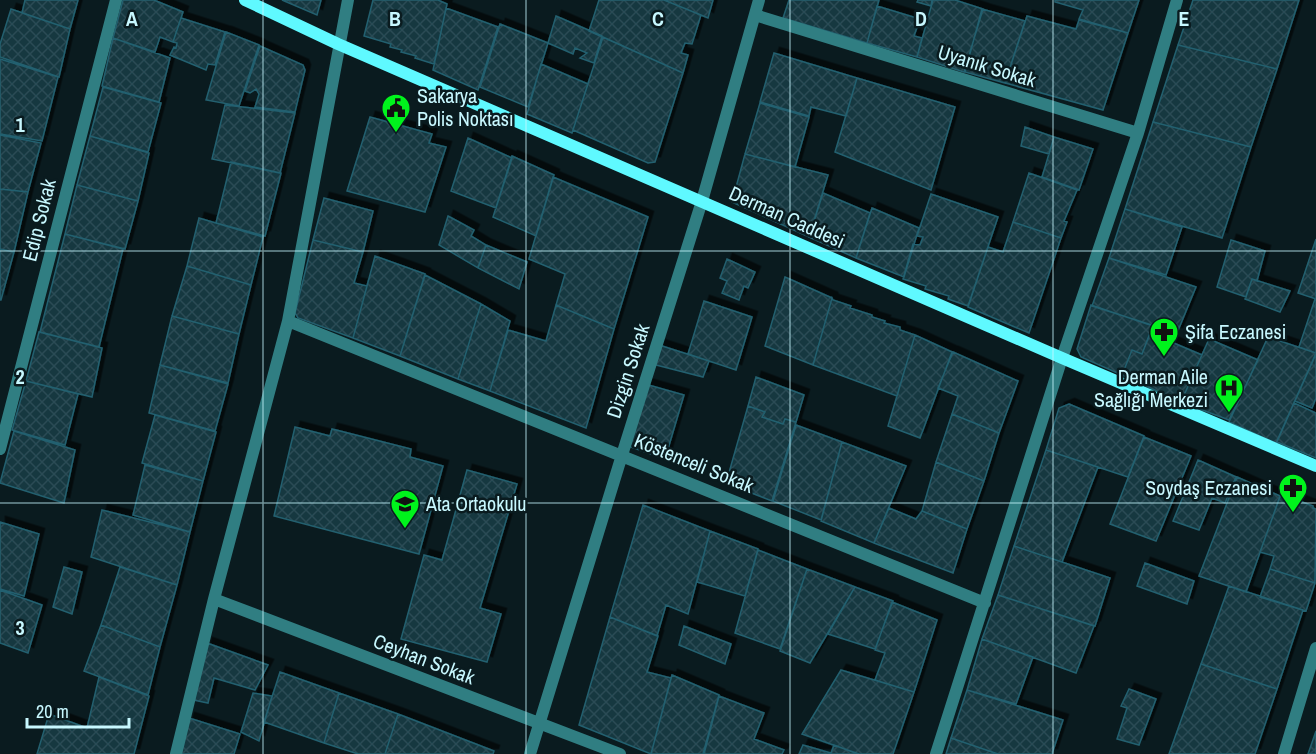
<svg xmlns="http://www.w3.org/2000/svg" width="1316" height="754" font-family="'Archivo Narrow',sans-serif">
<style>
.building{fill:url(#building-cross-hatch);stroke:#24606f;stroke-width:1.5;filter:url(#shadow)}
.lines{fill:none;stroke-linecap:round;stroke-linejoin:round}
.street{stroke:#307e82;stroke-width:12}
.secondary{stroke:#5ff9ff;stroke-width:12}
.grid{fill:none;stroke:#c8f8ff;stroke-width:1.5;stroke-opacity:0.55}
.labels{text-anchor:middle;stroke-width:5;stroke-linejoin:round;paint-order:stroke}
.street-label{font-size:20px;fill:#c8f8ff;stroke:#0a1b1f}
.poi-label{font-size:20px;fill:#c8f8ff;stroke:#0a1b1f;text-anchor:start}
.grid-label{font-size:20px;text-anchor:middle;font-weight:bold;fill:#c8f8ff;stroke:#0a1b1f;stroke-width:5;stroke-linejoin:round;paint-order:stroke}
</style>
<defs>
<pattern id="building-cross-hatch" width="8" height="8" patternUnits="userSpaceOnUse" patternTransform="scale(1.5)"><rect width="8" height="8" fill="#143841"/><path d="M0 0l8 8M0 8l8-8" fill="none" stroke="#2a4c54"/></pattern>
<filter id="shadow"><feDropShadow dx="5.5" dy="-5.5" stdDeviation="0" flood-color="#0009"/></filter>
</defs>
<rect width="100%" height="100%" fill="#0a1b1f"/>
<path class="building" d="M25,0H78L70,29L22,13Z
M123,0H154L183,12L173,42L160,37L155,52L113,38Z
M282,0H321L317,15Z
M373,0H438L447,4L434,64L415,58L416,56L401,52L402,50L390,47L391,44L364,36Z
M599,0H664L701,15L692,44L685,43L681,53L688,55L683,73L589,31Z
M664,0H713L708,18Z
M789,0H879L867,43L783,18Z
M918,0H932L931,6L917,2Z
M933,0H955L983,9L964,72L917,57Z
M1055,0H1139L1128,33L1079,19L1083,10L1055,2Z
M1193,0H1299L1277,69L1178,45Z
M877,6L920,19L914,36L922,38L917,57L867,43Z
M446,8L498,27L478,90L433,70Z
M11,9L70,29L59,77L0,57V44Z
M982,9L1025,21L1005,83L965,72Z
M556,16L602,36L594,63L580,58L587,53L575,48L573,54L548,43Z
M1027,16L1076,29L1079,20L1128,33L1103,110L1005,83Z
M181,18L225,32L215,65L208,64L206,70L170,55L174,47L176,48L177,43L173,42Z
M500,24L548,43L528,107L480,87Z
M226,32L259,45L239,106L206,100Z
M603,37L683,73L655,162L648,163L573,130Z
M113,38L170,58L159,102L102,86Z
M1178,45L1277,69L1251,147L1153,122Z
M260,46L303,65L305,70L295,112L255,107L259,94L256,89L250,93L245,91Z
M774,53L857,78L846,116L811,107L809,116L760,102Z
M0,59L58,77L42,141L0,134Z
M541,64L588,84L572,133L527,114Z
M857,78L955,107L931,190L835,152Z
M103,87L161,103L148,152L90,136Z
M760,103L809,117L795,167L745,154Z
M225,105L295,113L280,173L212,159Z
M370,117L432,134L429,143L446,147L425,212L347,191Z
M1153,122L1251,147L1222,238L1125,209Z
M1025,127L1054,137L1049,154L1021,146Z
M0,135L41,143L28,192L0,189Z
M90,136L149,153L138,201L77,185Z
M1054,137L1093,149L1079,190L1042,177Z
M468,138L512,158L496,208L451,191Z
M745,154L828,175L809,237L732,202Z
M512,156L554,175L536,236L493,217Z
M231,162L281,173L265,236L216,223Z
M1029,173L1077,190L1064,221L1067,222L1061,238L1013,222Z
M553,177L648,217L614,329L556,305L565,274L529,259Z
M77,185L138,201L125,249L65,234Z
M0,189L28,192L14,252L0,249Z
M823,193L870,213L856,258L809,237Z
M931,194L998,217L968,306L948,299L949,296L925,289L926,286L903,279L913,244L920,245L923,237L917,236Z
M324,198L373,211L363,252L313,240Z
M872,208L919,228L904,277L856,258Z
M1125,209L1182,227L1166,275L1109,258Z
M448,216L474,230L471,236L486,245L478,268L439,245Z
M199,218L263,237L251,285L187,266Z
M1013,222L1061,238L1029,333L968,307L988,247L1003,252Z
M65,234L123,249L99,347L40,332Z
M1316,239V299L1298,293Z
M313,240L363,252L354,283L367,286L353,338L298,318L295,313Z
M1231,240L1265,251L1257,281L1252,279L1246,297L1217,287Z
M486,245L527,262L519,289L478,268Z
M0,249L14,252L1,300H0Z
M375,256L425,274L400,356L353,338Z
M1109,258L1196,287L1177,333L1092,306Z
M727,259L755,272L748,288L744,286L739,300L722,293L727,281L720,278Z
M187,266L251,285L239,334L172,316Z
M425,275L481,304L458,379L400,356Z
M785,277L832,298L813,365L765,346Z
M1252,279L1290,291L1280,312L1245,299Z
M832,298L833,300L851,306L850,308L872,315V317L885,321L884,323L900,327V330L915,335L897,396L813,365Z
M1315,299H1316V353L1299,347Z
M704,301L752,317L736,370L688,354Z
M481,304L510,321L490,391L458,379Z
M556,305L614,329L586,428L490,391L508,330L546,341Z
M1091,305L1153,326L1142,354L1132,350L1122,375L1081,357L1077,349Z
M172,316L239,334L228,383L160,365Z
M39,332L102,348L92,397L26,381Z
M1150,333L1202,355L1181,402L1122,375L1132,350L1142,354Z
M915,335L952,352L920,438L888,426Z
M1268,337L1316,353L1276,443L1229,422Z
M1209,339L1258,360L1229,420L1181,402Z
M659,345L709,361L703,377L652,364Z
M953,352L1018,381L999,433L952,414L958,396L938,388Z
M1316,354V398L1312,408L1295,401Z
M160,365L228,384L215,431L149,413Z
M756,377L804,395L796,422L785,419L783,424L762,417L765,412L748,406Z
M26,381L78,394L65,445L12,430Z
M645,384L684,395L665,459L628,446Z
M1294,403L1316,413V458L1277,442Z
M1069,404L1144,436L1128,477L1046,450L1059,408Z
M748,406L765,412L762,417L783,424L785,419L796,422L772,501L726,483Z
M952,414L999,433L984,481L936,462Z
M155,415L216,432L203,481L142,463Z
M796,425L842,442L821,520L773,501Z
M295,427L330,436L332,429L411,449L410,457L443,466L419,554L274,516Z
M14,431L75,450L64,503L0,483Z
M1144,437L1191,456L1156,541L1110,524Z
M842,442L906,466L874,543L821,521Z
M1046,450L1098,467L1062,562L1014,546Z
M1198,460L1236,477L1225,503L1212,498L1199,530L1173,521Z
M936,462L984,481L967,529L922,511Z
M145,465L203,481L190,532L133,515Z
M467,470L517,484L480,608L501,614L487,662L401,639L424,555L442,560Z
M1237,477L1280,496L1246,592L1199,576Z
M1281,494L1313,506V508L1316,509L1315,583L1270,569L1274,556L1260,552Z
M643,505L710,531L688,614L666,605L657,636L610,617Z
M889,508L916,519L922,511L967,529L953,573L874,543Z
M102,510L190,532L177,585L91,557Z
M0,522L39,534L24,596L0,589Z
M710,531L758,549L745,596L697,582Z
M1014,546L1110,578L1095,626L998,595Z
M758,550L807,569L780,649L735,633Z
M1145,563L1194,581L1187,604L1137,586Z
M64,567L82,572L72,614L53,607Z
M120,567L177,585L160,647L101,625Z
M807,569L855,587L810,663L780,651Z
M1270,569L1315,583L1306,611L1260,597Z
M1229,586L1303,610L1277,689L1201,664Z
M855,587L893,601L875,649L828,634Z
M0,590L42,605L28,653L0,643Z
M998,595L1094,626L1076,673L982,639Z
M892,602L937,620L914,692L875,680L885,653L875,650Z
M610,617L658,636L647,672L671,678L651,754L579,725Z
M101,625L160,647L148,695L84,671Z
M684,626L731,644L725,664L679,645Z
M982,639L1033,657L1016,704L967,690Z
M207,643L268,665L255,690L214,678L208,703L193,700Z
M1201,664L1277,689L1255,754H1169Z
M841,670L914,692L893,754H859L802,734Z
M280,672L339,693L324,743L264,722Z
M672,675L719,695L703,754H651Z
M99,677L149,696L134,754H37L49,714L87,728Z
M1129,689L1156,699L1139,745L1117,739L1127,708L1121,706Z
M967,690L1063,720L1052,754H998L951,738Z
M253,693L272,696L259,741L241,732Z
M339,693L398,714L385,754H358L324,743Z
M719,696L764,713L754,739L784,750L782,754H704Z
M398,714L494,751L493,754H385Z
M189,718L240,734L234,754H180Z
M1316,731V754H1308Z
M951,738L998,754H946Z
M803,745L831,753L834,745L858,754H799Z"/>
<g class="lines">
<path class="street" d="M755,15L1138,133
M288,321L985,603
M0,449L116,0
M214,599L620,754
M176,754L214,599L288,321L348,0
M530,754L622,455L702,201L759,0
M936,754L1062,358L1138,133L1177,0
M1284,754L1316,648"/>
<path class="secondary" d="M245,0L338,44L1062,358L1316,466"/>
</g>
<path class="grid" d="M263,0V754M526,0V754M790,0V754M1053,0V754M0,251H1316M0,503H1316"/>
<defs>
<g id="civic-pin" transform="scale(1.5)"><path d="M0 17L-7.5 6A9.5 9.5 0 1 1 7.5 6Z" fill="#00f31c" stroke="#0a1b1f"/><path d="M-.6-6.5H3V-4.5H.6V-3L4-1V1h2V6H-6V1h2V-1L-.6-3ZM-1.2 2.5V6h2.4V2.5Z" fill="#111"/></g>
<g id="pharmacy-pin" transform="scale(1.5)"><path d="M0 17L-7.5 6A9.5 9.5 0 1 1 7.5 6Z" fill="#00f31c" stroke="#0a1b1f"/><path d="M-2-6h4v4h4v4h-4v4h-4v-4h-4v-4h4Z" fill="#111"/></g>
<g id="hospital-pin" transform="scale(1.5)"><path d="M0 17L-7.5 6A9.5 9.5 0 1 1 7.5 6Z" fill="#00f31c" stroke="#0a1b1f"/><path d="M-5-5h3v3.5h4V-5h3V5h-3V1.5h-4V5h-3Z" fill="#111"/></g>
<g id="school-pin" transform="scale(1.5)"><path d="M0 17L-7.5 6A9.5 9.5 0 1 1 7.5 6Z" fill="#00f31c" stroke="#0a1b1f"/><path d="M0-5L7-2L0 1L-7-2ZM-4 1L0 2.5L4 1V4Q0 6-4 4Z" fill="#111"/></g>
</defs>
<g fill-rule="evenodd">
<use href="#civic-pin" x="396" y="108"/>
<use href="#pharmacy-pin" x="1164" y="332"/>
<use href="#hospital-pin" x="1229" y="388"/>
<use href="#pharmacy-pin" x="1293" y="488"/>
<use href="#school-pin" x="405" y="504"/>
</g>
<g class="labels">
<g class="street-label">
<text transform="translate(987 66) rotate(17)" y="7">Uyanık Sokak</text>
<text transform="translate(787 217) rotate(24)" y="7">Derman Caddesi</text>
<text transform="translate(39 220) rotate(-76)" y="7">Edip Sokak</text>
<text transform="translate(628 371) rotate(-72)" y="7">Dizgin Sokak</text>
<text transform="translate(694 463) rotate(22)" y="7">Köstenceli Sokak</text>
<text transform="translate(424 659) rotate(21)" y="7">Ceyhan Sokak</text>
</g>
<g class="poi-label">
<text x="417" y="103">Sakarya<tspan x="417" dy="23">Polis Noktası</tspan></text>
<text x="1185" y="339">Şifa Eczanesi</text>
<text x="1208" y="384" text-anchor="end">Derman Aile<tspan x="1208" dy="23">Sağlığı Merkezi</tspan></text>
<text x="1272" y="495" text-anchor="end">Soydaş Eczanesi</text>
<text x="426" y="511">Ata Ortaokulu</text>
</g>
</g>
<g class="grid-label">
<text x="132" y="26">A</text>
<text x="395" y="26">B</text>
<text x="658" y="26">C</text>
<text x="921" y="26">D</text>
<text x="1184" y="26">E</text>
<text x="20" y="132">1</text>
<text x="20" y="384">2</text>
<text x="20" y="635">3</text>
</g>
<path d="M27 718v9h102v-9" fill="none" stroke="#c8f8ff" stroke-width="3"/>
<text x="36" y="718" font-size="18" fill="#c8f8ff" stroke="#0a1b1f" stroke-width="4.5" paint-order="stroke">20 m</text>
</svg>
